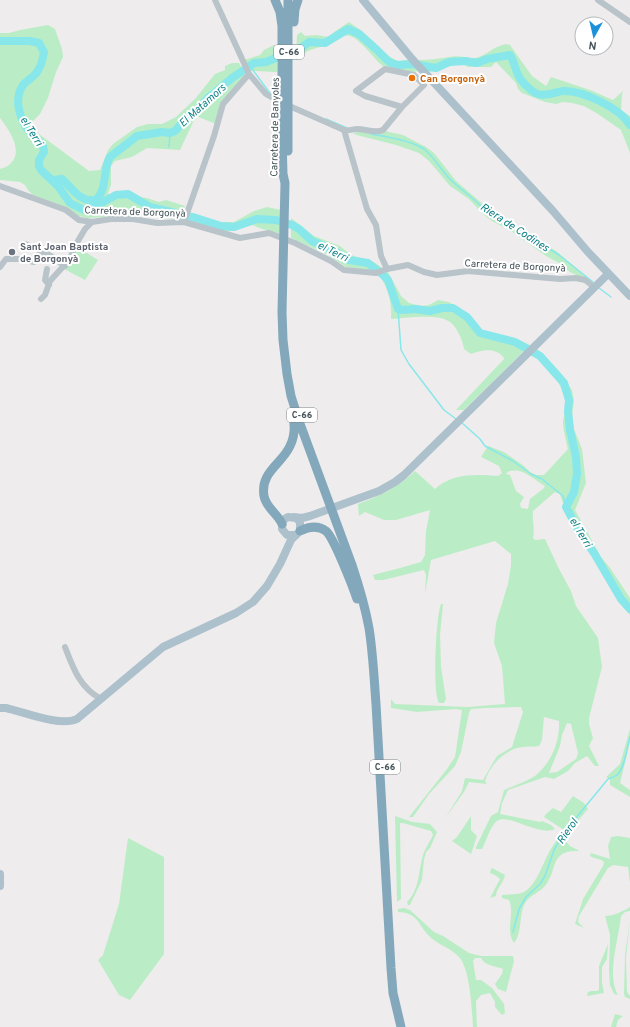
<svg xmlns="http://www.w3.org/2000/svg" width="630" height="1027" font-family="Overpass,sans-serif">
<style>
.green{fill:#baedc5;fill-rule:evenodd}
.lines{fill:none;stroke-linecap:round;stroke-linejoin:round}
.stream{stroke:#87e7ea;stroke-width:1.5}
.river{stroke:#87e7ea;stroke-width:8}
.minor{stroke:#b8c4c9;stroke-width:6}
.major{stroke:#acc1cc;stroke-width:8}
.highway{stroke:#84a8bb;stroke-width:9}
.food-dot{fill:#e8710a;stroke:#fff;stroke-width:1.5}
.worship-dot{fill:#6b7280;stroke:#fff;stroke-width:1.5}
.labels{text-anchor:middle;stroke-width:4;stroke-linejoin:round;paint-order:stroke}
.shield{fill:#fff;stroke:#7d878b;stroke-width:1}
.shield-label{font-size:9px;font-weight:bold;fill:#455359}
.food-label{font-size:10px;font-weight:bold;fill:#c56008;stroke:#fff;text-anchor:start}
.street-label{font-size:10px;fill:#455359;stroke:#fff}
.worship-label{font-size:10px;font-weight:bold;fill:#5b616d;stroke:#fff;text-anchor:start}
.water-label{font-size:11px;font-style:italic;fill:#0f8287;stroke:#fff}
</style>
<rect width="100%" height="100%" fill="#efeced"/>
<path class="green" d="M349,22L362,31L390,57L398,61L408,60L418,71L413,72C405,70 391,71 383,66C374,60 356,31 344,36C338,38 334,43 328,45C314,49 306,49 296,61L297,35L301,32L305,36L316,35L329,37L334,32Z
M48,25L55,29L62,49L63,57L56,72L48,98L40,114L30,124L35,131L89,171L100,170L108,150L113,144L137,127L148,124H162L176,117L195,99L215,74L225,70V66L232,63H239L243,70L244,77L225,98L216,124L196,116L180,150L147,148L132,157L115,161L111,166V185L108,193L110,196L129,194L138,197L147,198L159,202L166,200L185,206L183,211L213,222H234L254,211L267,207L281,210L280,234C271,231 261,230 253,225L227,232L187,220L136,215L87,218L79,216L58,204L33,195L28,190L25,185L20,182L0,180V169C2,168 7,167 9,165C25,152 9,130 0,118V33H9L20,30Z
M506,44L510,45L532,76L546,86L551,77L590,90L613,100L623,91C621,97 622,103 621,110L630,116V153L621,130L598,114L584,106L572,103L563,102L556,104L545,102L522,93L518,89L516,83L496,62L491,67H468L463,64H458L429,72L417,60C428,60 438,59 449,57C457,55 466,58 474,58C485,57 493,46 506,44Z
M274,45H277V72L251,71L244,60L260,55L264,50Z
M360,130L385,131L403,135L426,147L434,153L456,181L492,212L556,251L594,283L592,285L587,280L570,272L559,263L546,256L511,231L492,221L484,215L469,199L450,186L429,161L419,153L396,145L353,134Z
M291,218L314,236L340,246L351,255L374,262L388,272L401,296L409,303L421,306L429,305L438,300L449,302L469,314L479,329L482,331L494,336L515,338L530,345L464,410H456L504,359V358C495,347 483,350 471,354L464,349C463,341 457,327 450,322C439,313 405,318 391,319C392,301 388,286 376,271L356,269L346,267L328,255L291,238Z
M77,247L98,260L85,280L64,269L70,264Z
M536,348L559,371L572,390L574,401L572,415L574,429L582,449L586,483L575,510L601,557L610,568L630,598V615L623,607L603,571L586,548L583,539L567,516L560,494L555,492L533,511C532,521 535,528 533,538L535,540L545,539L559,569L571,591L576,606L598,638L602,667L589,718V724L593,738L589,746L599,766H595L587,756L575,763L568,771L554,779L545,777L508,790L502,803L500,814L540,822L542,821L551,825L555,829C539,837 509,813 497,821C490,826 486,842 482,849H476V847L491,816L498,812L504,790C511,787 530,780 535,776C551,763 560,742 559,721L544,717L542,740L539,746C532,747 521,746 514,749C500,755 490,766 485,781L487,784L469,782L464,792L446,817L462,791L465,778L483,780L497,756L512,747L523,712L521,707L486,708L471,709L469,713L461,752L455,766L429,794L413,817H409L447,769L455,757L462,710L456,709L417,712L391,708V699L395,704L468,707L505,704L502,666L494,643L496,623L508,584L511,565V554L495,541L431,560L425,594L426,575L424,570L383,580H375L373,575L400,568L421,562L425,555L426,531L430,510L396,520H384L365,512L359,516L358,504C380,496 398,487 415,471L435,489C451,473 477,474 498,476L502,473L499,466L481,457L488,446L504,452L524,466L530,472L536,475H544L568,449C566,440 563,430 563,421C564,414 567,408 565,400C562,380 544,367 532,353ZM509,471C512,471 516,470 519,471C527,472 537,482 545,486L543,489L530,499L528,509L521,508L520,504L524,497L516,491L510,475L506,474ZM567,723L571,724L578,753L576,759L557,772L549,773L560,746L562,735Z
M441,604H443L440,635L441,667L446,699L444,703H439C432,694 436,615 441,604Z
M630,729V742L620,783L630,790V797L610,785V779L606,777L620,764Z
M573,796L584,803L588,809L569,831L564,830L544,817L546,814L553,808L561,812Z
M395,816L412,822L430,824L437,832L430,848L426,852L424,860L422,880L410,905H408L407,902C420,889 418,872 423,855C425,848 430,842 433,835L431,831L403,823H400L401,899L397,902Z
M471,816V830L477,836L471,854L452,841L457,837Z
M562,835L565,836L564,839L570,846L578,850L579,851C573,851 566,851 561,855C553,861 554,872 549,879C548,882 546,885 544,887C537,894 528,896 524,905C519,917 522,934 514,943C505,931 515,914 509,900L502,898V895C509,894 518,895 524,892C542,881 544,850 562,835Z
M618,836L630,838V911L625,912L621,916C619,939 606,974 618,995L614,994L610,985L609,971L610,935L605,916C613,916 624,911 630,907V883L628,867L613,865L608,868L579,916L578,922L584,928L575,924L583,899L603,866L604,862C600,858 595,859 590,856L591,853L610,859L608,846L611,837Z
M128,838L164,857V954L130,1000L119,995L98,960L103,955L119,904Z
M492,868L505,875C504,883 496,888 496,896L490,898L500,879L495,875L490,873L491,869Z
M404,908L410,910L434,932L443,936L469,953L481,956H513L514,961L506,992L498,989L495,984L502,974L503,969C496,966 485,966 481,958H475L473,961L476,980H481L492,988L504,1004L505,1013L502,1015L495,1007V1002L490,993L481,995L476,1001L477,1027H473C472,1010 470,966 458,956C450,948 439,945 430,937C417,924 419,913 398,912V909Z
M630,919L626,958L627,992L630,996V999L625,997L624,994L625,955Z
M608,944L607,959L602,967V983L604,993L587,996L588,992L591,991H597L599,990V966Z
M615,1014L623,1016L618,1020L616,1027H611Z"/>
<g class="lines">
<path class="stream" d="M250,66L269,92L271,94
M326,119L347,128
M371,134C386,137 410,140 424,149C433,156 440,168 448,177C459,189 473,197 484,209L559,255L593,282
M169,147L170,133
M159,209L160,211
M599,288L611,297
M398,309L401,350L409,364L444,410L456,419
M461,422L480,439L485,446L513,461L531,474L542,479L563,496L566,507
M513,932L519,909L526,897L540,884L545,876L554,850L566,830L608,779C611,778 614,777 617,775C625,768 627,747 630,737"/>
<path class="river" d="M0,41H30L39,43L44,52C43,59 41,66 37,72C33,78 27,80 23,85C14,98 19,115 26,127C31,135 38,139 43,146L44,152L39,160V166L41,170L58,186L70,203L84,210L94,207L116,195L128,194L150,207L196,218L221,226L234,227L257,219L276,220L292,225L299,229L312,241L333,250L349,260L368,263L383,275L388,280L398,309L403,310L415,309L430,311L442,308H453L467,317L480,333L515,342L540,356L564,383L569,400L568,411L570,430L576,457L577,474L574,492L566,507L580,533L594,553L621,599L630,609
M297,51L309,42L325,43L348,29L359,34L377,50L387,60L391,63L398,65L412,64L436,68L449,62L465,61L477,63L487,59L510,55C514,61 515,68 518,75C521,81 531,92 538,94C546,97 555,92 563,91C582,90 620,108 630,125
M52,180L62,179C72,188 80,203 96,200C108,188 102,171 110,157L137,136L162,132L170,133L175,131L183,122L186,117L197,110L208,98L232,78L254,63L266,62L276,58"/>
<path class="minor" d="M215,0L249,74L266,94L278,101L344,130C349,131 353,129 357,129C366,129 375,134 383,130L402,107L424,85L414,75L385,69L356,91L365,96L402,107
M598,0L630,22
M344,130L367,209L376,225L381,256L387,269
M0,186L66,210L79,220L92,222L111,219H133L157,223L184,222L240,238L269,233L295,243L331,261L344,270L376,273L387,269L408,265L424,272L437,275L468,271L560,279L576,278L585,280L594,287
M184,222L214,136L223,104L249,74
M25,244L43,252
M0,267L6,259H22L34,262L43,252C52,255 57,261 65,266
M47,269L45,280L49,285
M41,299L45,295L50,281L70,259L75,246L85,229L92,222
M65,647C73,668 80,688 101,699"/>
<path class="major" d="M363,0L413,60L553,211L588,252L630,296
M294,517L302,518L310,516L379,491L395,482L404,475L608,274
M0,708H6C24,712 60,727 77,719L163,647L236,613L253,602L267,586L280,564L291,540L300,531V522L296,518L288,517L283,520L282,529L287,535H296
M0,874V886"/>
<path class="highway" d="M275,0L280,12L282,26V136L283,174L285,183L282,312L283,340L287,374L291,396L299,421L352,565C359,586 365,606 369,628C373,653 374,678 376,704L391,968L393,993L401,1027
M288,0V151
M294,22L295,9L298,0
M282,524C278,514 266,508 264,496C260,472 282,464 290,446C295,436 295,426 293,416
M300,531C308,527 318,525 326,531C334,538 353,587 357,599"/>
</g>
<circle class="food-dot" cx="412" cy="78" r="4"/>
<circle class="worship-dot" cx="12" cy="252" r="4"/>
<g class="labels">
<g class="shield">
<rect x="274" y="45" width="30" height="14" rx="3"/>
<rect x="287" y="408" width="30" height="14" rx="3"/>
<rect x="370" y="760" width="30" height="14" rx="3"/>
</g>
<g class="shield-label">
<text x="289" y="55">C-66</text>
<text x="302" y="418">C-66</text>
<text x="385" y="770">C-66</text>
</g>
<g class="food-label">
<text x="420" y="82">Can Borgonyà</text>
</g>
<g class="street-label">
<text transform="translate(274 127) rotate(-89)" y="4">Carretera de Banyoles</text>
<text transform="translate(135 211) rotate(2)" y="4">Carretera de Borgonyà</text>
<text transform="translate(515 265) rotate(3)" y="4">Carretera de Borgonyà</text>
</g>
<g class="worship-label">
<text x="20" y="250">Sant Joan Baptista<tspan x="20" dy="12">de Borgonyà</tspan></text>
</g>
<g class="water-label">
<text transform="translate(202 105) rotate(-42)" y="4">El Matamors</text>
<text transform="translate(32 131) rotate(58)" y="4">el Terri</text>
<text transform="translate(515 227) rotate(33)" y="4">Riera de Codines</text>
<text transform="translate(333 251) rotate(26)" y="4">el Terri</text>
<text transform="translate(581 532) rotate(59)" y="4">el Terri</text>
<text transform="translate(567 831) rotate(-55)" y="4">Rierol</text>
</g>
</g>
<g transform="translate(594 36) rotate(188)"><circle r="19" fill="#ffffff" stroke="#b5babd"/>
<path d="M0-3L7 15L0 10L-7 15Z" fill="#1b90db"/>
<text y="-6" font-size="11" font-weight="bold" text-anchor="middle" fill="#455359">N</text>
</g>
</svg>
